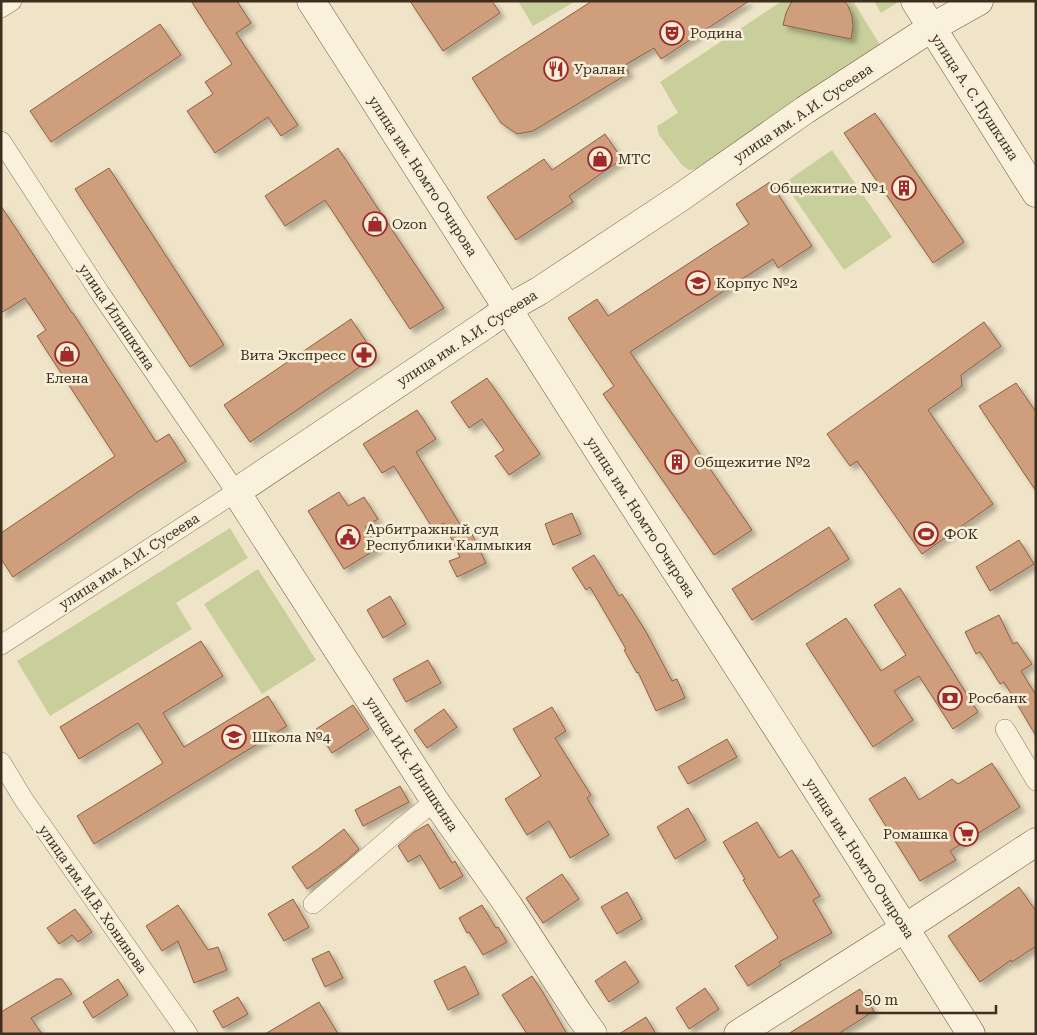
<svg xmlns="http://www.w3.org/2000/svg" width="1037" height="1035" font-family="'Roboto Serif',serif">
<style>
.green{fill:#c9cf9b}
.building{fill:#cf9f7d;stroke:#8d5f41;filter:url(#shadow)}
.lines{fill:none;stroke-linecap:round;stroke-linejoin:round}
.street-casing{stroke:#8d765c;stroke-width:20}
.secondary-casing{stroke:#6f573f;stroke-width:29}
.street{stroke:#faf1dc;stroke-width:19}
.secondary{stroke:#faf1dc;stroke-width:28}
.labels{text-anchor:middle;stroke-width:5;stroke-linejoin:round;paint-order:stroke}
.poi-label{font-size:14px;fill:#3d2e20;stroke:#f7eed8;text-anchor:start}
.street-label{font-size:14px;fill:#3d2e20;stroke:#f7eed8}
</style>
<defs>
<filter id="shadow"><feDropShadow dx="4.5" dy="4.5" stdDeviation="2.5" flood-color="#0004"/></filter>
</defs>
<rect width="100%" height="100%" fill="#f0e4c8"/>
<path class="green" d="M518,1H576L533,26Z
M782,1H791V3L786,13L784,25L850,39C854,26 854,12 844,1H853L882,48L705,168L689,170L682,165L659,135L657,126L678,113L660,82Z
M874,1H900L881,13Z
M832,150L892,237L844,270L784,183Z
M230,528L248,558L176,603L192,629L50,716L17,661Z
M258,569L316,660L262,694L204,604Z"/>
<path class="building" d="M191,1H237L251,23L236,33L298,125L281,136L268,117L215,153L187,111L213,94L205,82L232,64Z
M410,1H492L500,13L443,51Z
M592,1H749L661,59L654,48L625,65L629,73L533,131L517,134L501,123L472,78Z
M792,1H844L848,6L852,16L853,27L851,39L783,25L786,13Z
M160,24L181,55L51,142L30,111Z
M875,113L964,242L933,263L844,133Z
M605,134L622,159L569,196L573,202L516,240L487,197L544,159L552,170Z
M338,148L444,308L410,329L325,200L285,226L265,196Z
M109,168L224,345L190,367L75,189Z
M770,182L812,246L778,268L773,259L630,352L752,530L714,555L603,394L614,386L568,318L597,299L608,316L749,224L736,204Z
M1,206L72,313H73L156,442L169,434L186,461L138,492L13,577L1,559V533L115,456L37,336L46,330L25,298L1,313Z
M351,319L376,356L250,442L224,405Z
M984,322L1001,346L961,375L962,386L928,410L993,504L922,554L857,461L850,466L827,434Z
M487,378L540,454L509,475L495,456L504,450L482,419L469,428L451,402Z
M1016,383L1036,412V491L979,406Z
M417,410L436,439L416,452L466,534L471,532L486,563L457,577L449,561L460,557L444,523L433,529L394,466L382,473L363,444Z
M339,492L348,506L364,497L378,519L365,527L378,548L344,569L308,511Z
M572,513L581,534L553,545L545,524Z
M829,527L849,559L752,620L732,589Z
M1019,540L1034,564L990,591L976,567Z
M594,555L619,596L622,594L645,630L672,681L677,679L685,698L656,711L638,672L637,673L624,650L626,649L590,587L586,590L572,568Z
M900,588L978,712L953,729L919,676L894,691L913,720L873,747L806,644L846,618L881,671L906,655L874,605Z
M390,596L406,624L383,638L367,610Z
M999,615L1013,644L1017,642L1032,664L1021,671L1036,695V736L1004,682L1000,684L980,652L976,654L965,632Z
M201,641L223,676L163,713L184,747L268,696L287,726L94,844L77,816L163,763L138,723L79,759L60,727Z
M428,660L441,683L406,702L393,679Z
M353,705L369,729L332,753L316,729Z
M552,707L566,731L555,738L591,795L587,798L609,835L570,858L549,821L527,835L505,799L541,776L513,729Z
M444,709L457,727L427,748L414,730Z
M727,739L737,757L688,784L678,767Z
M992,763L1020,807L950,851L956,860L920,881L869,799L905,777L919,800L952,779L958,784Z
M400,786L409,802L363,826L355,810Z
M688,808L706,840L675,859L657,827Z
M757,822L779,858L792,850L820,896L813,900L832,933L779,962L781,965L748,986L735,966L778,938L743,880L745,879L723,842Z
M428,824L452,863L455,861L463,876L440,889L420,855L408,862L398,846L414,832Z
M344,829L359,849L345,862L307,889L292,867L318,849Z
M562,874L579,899L543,923L526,898Z
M1019,887L1036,911V946L1012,962L1011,960L980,982L948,936Z
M627,892L642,919L617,934L601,907Z
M293,899L309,927L284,941L268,914Z
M178,905L208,950L218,947L227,970L194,983L178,941L162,951L146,926Z
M482,905L496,928L498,927L507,942L483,955L469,932L467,933L459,918Z
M75,909L92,932L78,942L72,935L59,944L47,928Z
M329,951L343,978L325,987L312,959Z
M625,961L639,982L609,1002L595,981Z
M465,966L479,994L448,1010L434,981Z
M532,976L542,991L567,1034H527L502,995Z
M56,979H62L72,994L31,1018L42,1034H1V1012Z
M118,979L128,995L93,1018L83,1002Z
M705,988L719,1009L689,1029L676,1008Z
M860,989L874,1011L838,1034H788Z
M238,997L248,1014L223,1028L213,1011Z
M319,1002L338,1034H265Z
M646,1017L656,1034H619Z"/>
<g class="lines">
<g class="street-casing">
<path id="street" d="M1,8L12,1
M1,141L100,293L236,492L1,645
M1005,729L1036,781
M1,762L24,800L188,1034
M313,904L400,829L435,801"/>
</g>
<g class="secondary-casing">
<path id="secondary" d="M311,1C409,153 505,306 603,458C726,649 851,840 971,1034
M915,1L1036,193
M593,1034L578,1013L508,905L435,801L236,492L488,323L507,309L539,291L681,197L805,110L931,28L979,1
M738,1034L905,928L1036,842"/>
</g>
<use href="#street" class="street"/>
<use href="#secondary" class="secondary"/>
</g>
<defs>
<g id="theatre-ring" transform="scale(1.25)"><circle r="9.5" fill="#f7eed8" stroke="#9e2a2b" stroke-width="1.5"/><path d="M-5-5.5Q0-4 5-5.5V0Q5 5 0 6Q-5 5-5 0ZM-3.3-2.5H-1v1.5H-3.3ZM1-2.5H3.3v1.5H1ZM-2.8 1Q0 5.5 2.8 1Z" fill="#9e2a2b"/></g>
<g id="restaurant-ring" transform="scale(1.25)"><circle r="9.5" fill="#f7eed8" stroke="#9e2a2b" stroke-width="1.5"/><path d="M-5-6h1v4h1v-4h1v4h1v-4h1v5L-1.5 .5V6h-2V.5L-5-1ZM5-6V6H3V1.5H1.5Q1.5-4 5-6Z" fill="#9e2a2b"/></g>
<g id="shop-ring" transform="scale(1.25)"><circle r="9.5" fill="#f7eed8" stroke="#9e2a2b" stroke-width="1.5"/><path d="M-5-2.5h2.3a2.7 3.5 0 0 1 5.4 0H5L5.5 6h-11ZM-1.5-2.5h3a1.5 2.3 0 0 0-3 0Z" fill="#9e2a2b"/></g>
<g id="building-ring" transform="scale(1.25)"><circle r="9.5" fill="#f7eed8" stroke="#9e2a2b" stroke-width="1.5"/><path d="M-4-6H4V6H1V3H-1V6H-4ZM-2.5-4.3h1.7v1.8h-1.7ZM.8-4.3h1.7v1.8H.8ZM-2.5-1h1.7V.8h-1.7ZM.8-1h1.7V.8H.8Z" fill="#9e2a2b"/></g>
<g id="university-ring" transform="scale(1.25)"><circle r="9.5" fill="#f7eed8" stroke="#9e2a2b" stroke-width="1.5"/><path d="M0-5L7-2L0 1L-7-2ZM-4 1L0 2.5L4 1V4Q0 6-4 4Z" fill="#9e2a2b"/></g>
<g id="pharmacy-ring" transform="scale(1.25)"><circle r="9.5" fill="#f7eed8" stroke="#9e2a2b" stroke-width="1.5"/><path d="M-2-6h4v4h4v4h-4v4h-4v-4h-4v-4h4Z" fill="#9e2a2b"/></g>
<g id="stadium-ring" transform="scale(1.25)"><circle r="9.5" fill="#f7eed8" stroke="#9e2a2b" stroke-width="1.5"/><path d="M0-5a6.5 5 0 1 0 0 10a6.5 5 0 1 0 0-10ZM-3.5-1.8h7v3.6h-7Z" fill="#9e2a2b"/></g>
<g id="civic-ring" transform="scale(1.25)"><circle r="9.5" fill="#f7eed8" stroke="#9e2a2b" stroke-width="1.5"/><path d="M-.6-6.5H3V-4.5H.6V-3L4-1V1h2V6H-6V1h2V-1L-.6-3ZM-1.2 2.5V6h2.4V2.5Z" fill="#9e2a2b"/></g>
<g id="bank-ring" transform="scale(1.25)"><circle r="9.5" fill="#f7eed8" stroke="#9e2a2b" stroke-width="1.5"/><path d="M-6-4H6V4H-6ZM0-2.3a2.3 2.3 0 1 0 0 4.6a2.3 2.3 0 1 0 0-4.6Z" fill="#9e2a2b"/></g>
<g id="school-ring" transform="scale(1.25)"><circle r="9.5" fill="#f7eed8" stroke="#9e2a2b" stroke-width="1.5"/><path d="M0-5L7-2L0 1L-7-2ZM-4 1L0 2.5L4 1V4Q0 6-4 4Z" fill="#9e2a2b"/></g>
<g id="supermarket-ring" transform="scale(1.25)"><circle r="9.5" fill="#f7eed8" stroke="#9e2a2b" stroke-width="1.5"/><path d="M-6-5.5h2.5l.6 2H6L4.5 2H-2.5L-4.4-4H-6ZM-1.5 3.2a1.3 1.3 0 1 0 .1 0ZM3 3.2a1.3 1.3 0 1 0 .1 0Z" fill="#9e2a2b"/></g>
</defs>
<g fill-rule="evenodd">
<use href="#theatre-ring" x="672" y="33"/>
<use href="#restaurant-ring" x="556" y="69"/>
<use href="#shop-ring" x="600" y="159"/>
<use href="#building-ring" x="904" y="188"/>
<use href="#shop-ring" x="375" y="224"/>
<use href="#university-ring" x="698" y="283"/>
<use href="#shop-ring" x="67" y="354"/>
<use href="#pharmacy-ring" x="364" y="355"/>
<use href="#building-ring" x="677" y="462"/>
<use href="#stadium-ring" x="926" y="534"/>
<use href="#civic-ring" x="348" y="537"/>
<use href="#bank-ring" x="950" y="698"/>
<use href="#school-ring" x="234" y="737"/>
<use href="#supermarket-ring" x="966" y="834"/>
</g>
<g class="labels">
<g class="poi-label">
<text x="690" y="38">Родина</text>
<text x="574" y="74">Уралан</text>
<text x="618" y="164">МТС</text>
<text x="886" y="193" text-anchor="end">Общежитие №1</text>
<text x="392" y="229">Ozon</text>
<text x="716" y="288">Корпус №2</text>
<text x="346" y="360" text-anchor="end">Вита Экспресс</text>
<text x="67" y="383" text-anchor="middle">Елена</text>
<text x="694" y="467">Общежитие №2</text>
<text x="366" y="534">Арбитражный суд<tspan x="366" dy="16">Республики Калмыкия</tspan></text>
<text x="944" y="539">ФОК</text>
<text x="968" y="703">Росбанк</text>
<text x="252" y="742">Школа №4</text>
<text x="948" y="839" text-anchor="end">Ромашка</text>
</g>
<g class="street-label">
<text transform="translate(975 97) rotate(57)" y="5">улица А. С. Пушкина</text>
<text transform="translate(803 113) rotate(-34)" y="5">улица им. А.И. Сусеева</text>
<text transform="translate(423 176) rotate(57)" y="5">улица им. Номто Очирова</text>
<text transform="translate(117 317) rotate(56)" y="5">улица Илишкина</text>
<text transform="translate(467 338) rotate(-33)" y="5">улица им. А.И. Сусеева</text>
<text transform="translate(641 517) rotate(57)" y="5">улица им. Номто Очирова</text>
<text transform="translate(129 561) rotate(-33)" y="5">улица им. А.И. Сусеева</text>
<text transform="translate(412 764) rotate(57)" y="5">улица И.К. Илишкина</text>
<text transform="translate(860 858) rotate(57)" y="5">улица им. Номто Очирова</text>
<text transform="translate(93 899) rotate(55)" y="5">улица им. М.В. Хонинова</text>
</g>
</g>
<rect width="1037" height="1035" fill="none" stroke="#3d2e20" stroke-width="5"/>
<path d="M857 1005v8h139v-8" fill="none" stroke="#3d2e20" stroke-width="2.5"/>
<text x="864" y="1005" font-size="15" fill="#3d2e20" stroke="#f7eed8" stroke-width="4" paint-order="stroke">50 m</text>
</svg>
